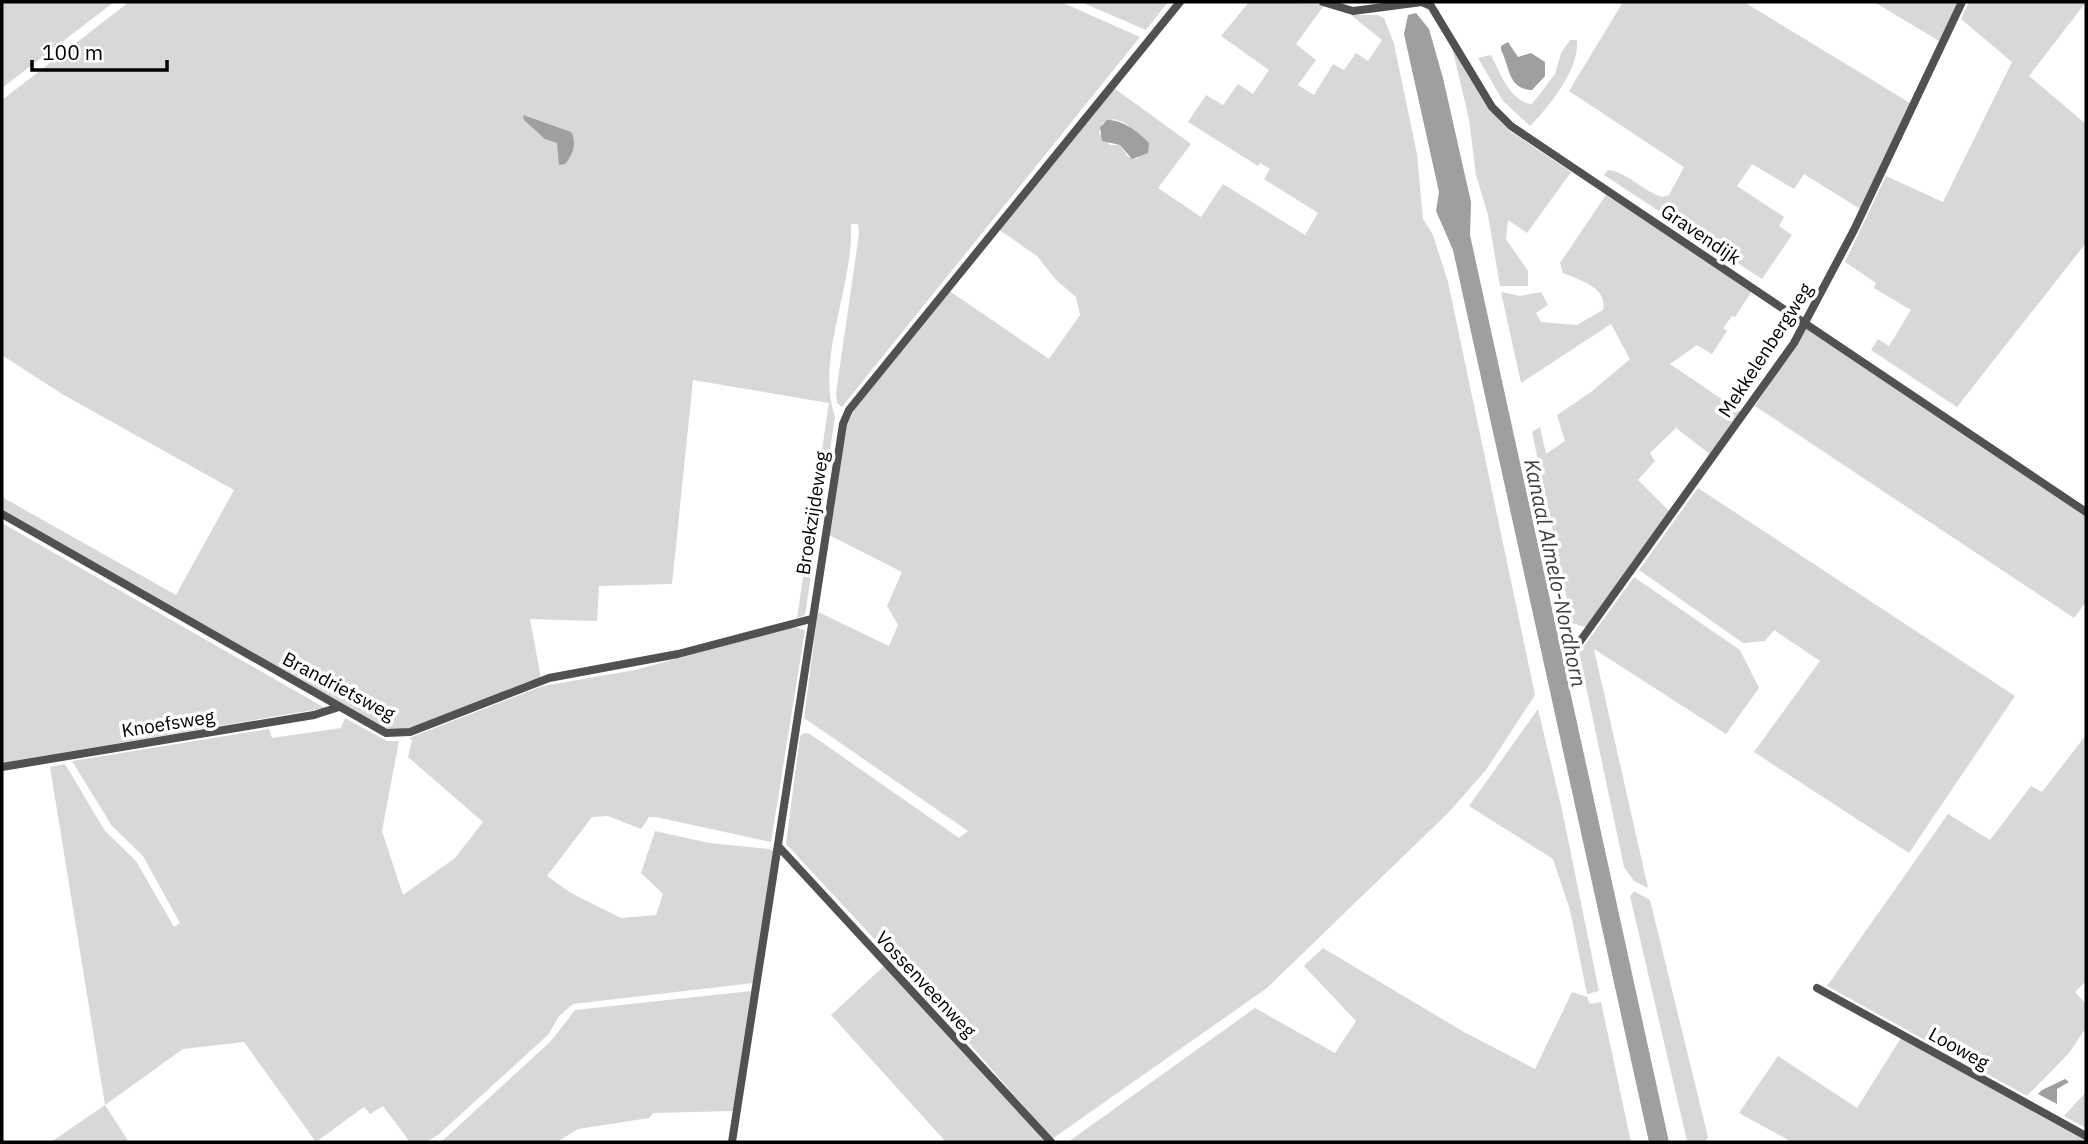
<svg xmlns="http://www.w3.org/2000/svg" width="2088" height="1144" font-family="'IBM Plex Sans',sans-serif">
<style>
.green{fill:#d8d8d8;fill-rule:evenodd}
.water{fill:#9f9f9f}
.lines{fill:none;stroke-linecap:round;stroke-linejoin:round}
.street{stroke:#515151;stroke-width:8}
.labels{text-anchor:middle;stroke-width:7;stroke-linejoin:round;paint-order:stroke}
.street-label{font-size:19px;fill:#000;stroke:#fff}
.water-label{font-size:21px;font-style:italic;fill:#404040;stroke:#fff}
</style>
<rect width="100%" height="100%" fill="#fff"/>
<path class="green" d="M2,2H114L2,88Z
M129,2H1061L1140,37L842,407L837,403L836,393L859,234L858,224H851C854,286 815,359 835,417L805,615L797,618L829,403L693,380L672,584L599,586L597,621L530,619L541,678L399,733L388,732L2,509V497L176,595L234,490L62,394L2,355V100Z
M1081,2H1168L1146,30Z
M1249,2L1325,4L1296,44L1316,60L1298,85L1314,95L1333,64L1344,70L1356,53L1368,61L1382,40L1351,15H1378L1384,18L1394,44L1417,154L1423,219L1433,235L1448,282L1535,695L1486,770L1448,813L1267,988L1052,1139L944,1014L786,844L800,736L804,733L810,734L959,838L968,831L804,718L818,612L889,646L898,625L887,606L902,572L829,535L844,431L861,396L948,290L1049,359L1080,315L1076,297L1056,280L1037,256L998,229L1114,88L1191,144L1158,188L1201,217L1223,184L1305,235L1318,213L1264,179L1270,169L1260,163L1258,166L1188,122L1206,95L1223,105L1238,84L1253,94L1269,70L1221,36ZM1113,119L1123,122L1142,136L1137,159L1128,157L1120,145H1110L1099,133L1102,123Z
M1623,2H1744L1910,103L1860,209L1804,174L1794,189L1752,164L1737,186L1784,217L1779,226L1792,235L1762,279L1604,175L1608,170C1628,172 1643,192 1663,197L1669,195L1684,167L1569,91Z
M1874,2H1958L1939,41Z
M1969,2H2086L2029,76L2086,124V243L1957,407L1871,350L1878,339L1889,346L1911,310L1874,288L1876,283L1845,262L1886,176L1943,202L2012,62L1961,19Z
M1450,39L1499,120L1510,131L1571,172L1527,233L1508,220L1506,239L1528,271V286H1500L1488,215L1476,175L1469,119Z
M1570,40H1577C1580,68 1549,107 1530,126L1503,101L1478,58L1491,55C1500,72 1510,102 1532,104L1555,74L1561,53Z
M1606,195L1752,291L1735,317L1732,316L1723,328L1727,331L1712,354L1697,345L1670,364L1741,412L1711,455L1676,428L1650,453L1655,461L1638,480L1670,512L1588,628L1572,623L1532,432L1540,427L1546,454L1565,441L1557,415L1591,392L1630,359L1611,324L1521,383L1501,292L1520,296L1541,292L1548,305L1536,313L1541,322L1577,325L1603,310C1608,287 1579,280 1563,273L1560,263Z
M1806,329L2086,510V602L2074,618L1755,406Z
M1698,488L2015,696L1909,853L1754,752L1820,661L1774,630L1765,641L1743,643L1639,570Z
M2,523L325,708L2,763Z
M1634,577L1740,650L1759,688L1726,734L1594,649L1648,888L1634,881L1624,867L1579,653Z
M794,627L805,630L771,842L656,817H649L641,829L608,816L592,817L547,876L571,893L621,918L656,915L663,894L641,873L655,831L709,843L770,849L774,852L753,983L573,1004L559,1016L549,1034L438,1135L426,1142H410L383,1106L370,1114L364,1107L316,1142L244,1042L183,1049L105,1105L129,1142H51L105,1105L50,767L65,764L105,831L136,861L174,927L180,923L143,856L112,826L72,761L269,729L272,738L341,728L345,718L387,741H399L382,831L403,895L455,858L483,822L408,757L412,740L409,738L543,686L635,670Z
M1538,709L1562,810L1599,991L1587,994L1570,910L1553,859L1469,806Z
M2086,735V981L2075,992L2086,1004V1028L2069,1053L2027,1096L1827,986L1948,814L1990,840L2031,786L2042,792Z
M1634,891L1650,900L1708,1137L1705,1142L1687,1141L1630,896Z
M1323,948L1464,1032L1535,1069L1572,992L1587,997L1590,1004L1601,1002L1631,1142H1068L1255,1008L1335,1053L1356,1021L1304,966Z
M885,965L1049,1142H946L831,1015Z
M751,991L733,1111L653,1113L649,1118L578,1129L557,1142H441L551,1041L575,1010Z
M1901,1038L2086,1139V1142H1792L1739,1113L1778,1056L1857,1108Z
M2086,1092V1128L2064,1116Z"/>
<path class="water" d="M1416,13L1429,29L1443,78L1471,202L1470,235L1669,1142H1649L1453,250L1436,211L1439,192L1404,34L1408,15Z
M1508,42L1518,57L1531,53L1545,62V76L1532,90C1507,89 1510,66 1501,50V46Z
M523,115L571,132C577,143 573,155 565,164L559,165L557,143L545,139L524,120Z
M1107,120C1121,119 1139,132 1149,143L1148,153L1132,159L1120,145L1102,141L1100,127Z
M2065,1079L2069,1082L2057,1089V1104L2038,1094L2042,1090Z"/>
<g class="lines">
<path class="street" d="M1323,2L1353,11L1422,2L1431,6L1492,107L1511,126L2086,512
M2,514L386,733L410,732L549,678L678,654L811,619
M1571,654L1794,343L1854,230L1962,2
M2,767L314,715L339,707
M778,846L1051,1142
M1817,988L2086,1136
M732,1142L843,424L849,410L1180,2"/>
</g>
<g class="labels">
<g class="street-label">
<text transform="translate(1701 234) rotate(34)" y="7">Gravendijk</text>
<text transform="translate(1765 350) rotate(-57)" y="7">Mekkelenbergweg</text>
<text transform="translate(812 513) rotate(-81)" y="7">Broekzijdeweg</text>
<text transform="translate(339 686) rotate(28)" y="7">Brandrietsweg</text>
<text transform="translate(168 723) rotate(-9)" y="7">Knoefsweg</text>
<text transform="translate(926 984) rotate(47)" y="7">Vossenveenweg</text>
<text transform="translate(1959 1048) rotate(29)" y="7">Looweg</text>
</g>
<g class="water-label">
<text transform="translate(1555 573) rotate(78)" y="7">Kanaal Almelo-Nordhorn</text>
</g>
</g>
<rect width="2088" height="1144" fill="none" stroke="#000000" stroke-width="7"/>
<path d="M32 60v10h135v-10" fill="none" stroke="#000000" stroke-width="3.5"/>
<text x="42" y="60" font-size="21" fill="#000000" stroke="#ffffff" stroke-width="5" paint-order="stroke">100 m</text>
</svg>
